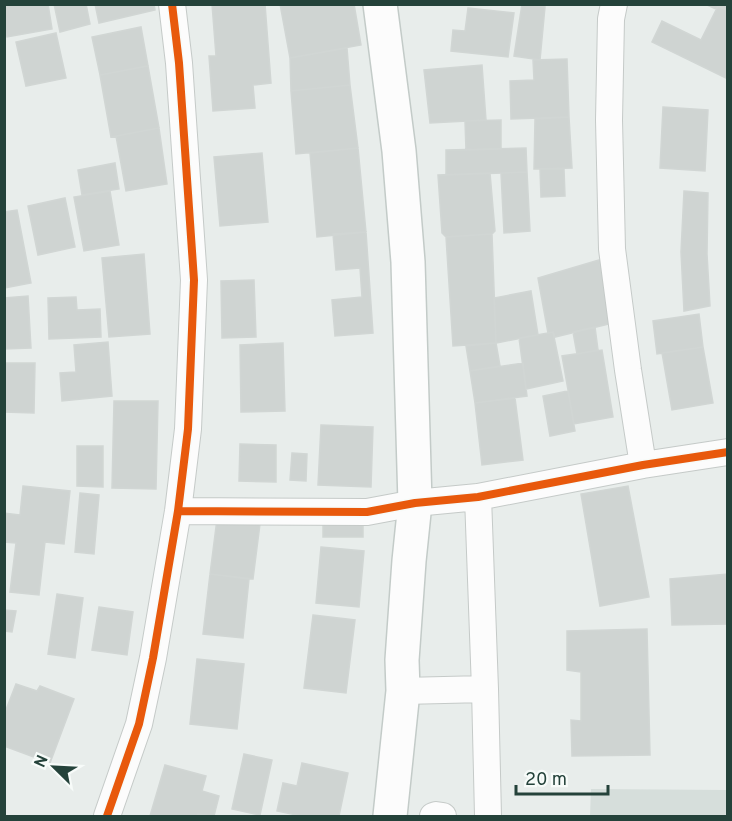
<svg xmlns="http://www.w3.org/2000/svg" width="732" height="821" font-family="Overpass,sans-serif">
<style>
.built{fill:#d6dedb}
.building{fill:#cfd4d2;stroke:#d1d6d4;stroke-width:1.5}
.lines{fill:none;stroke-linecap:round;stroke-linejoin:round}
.minor-casing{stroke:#c5cac8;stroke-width:28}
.secondary-casing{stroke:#c3cbc8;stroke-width:36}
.minor{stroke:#fcfcfc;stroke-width:26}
.secondary{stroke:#fcfcfc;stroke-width:33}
.cycleway-casing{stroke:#f7fbf9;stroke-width:11}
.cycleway{stroke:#e8590c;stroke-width:8}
</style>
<rect width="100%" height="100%" fill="#e8edeb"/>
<path class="built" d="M591,789L727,790V816H590Z"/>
<path class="building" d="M4,4H48L52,29L7,37L4,24Z
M54,4H86L90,24L60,32Z
M95,4H154L155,10L99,23Z
M212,4H265L271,83L253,85L255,108L213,111L209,56H216Z
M280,4H354L361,45L290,58Z
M522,4L545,7L540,60L514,56Z
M705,4H728V10L718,6L716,9Z
M718,6L728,11V79L652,42L662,21L701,40Z
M468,8L514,13L508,57L451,51L453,30L465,31Z
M141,27L148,66L100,75L92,37Z
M56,33L66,78L26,86L16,42Z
M347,48L350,85L291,91L290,58Z
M567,59L569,117L511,119L510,81L534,80L533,60Z
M482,65L486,120L430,123L424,70Z
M148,66L159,128L111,137L100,75Z
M350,85L358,148L296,154L291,91Z
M663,107L708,110L705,171L660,168Z
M569,117L572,168L534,169L535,119Z
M501,120V149L466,150L465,121Z
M159,128L167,184L126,191L116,136Z
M358,148L366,232L317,237L310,153Z
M526,148L527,172L446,175V150Z
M262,153L268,222L220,226L214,157Z
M115,163L119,189L82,195L78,170Z
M540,169H564L565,196L541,197Z
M527,172L530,231L504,233L501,173Z
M490,173L495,231L492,234L446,237L442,233L438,175Z
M110,191L119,245L84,251L74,197Z
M684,191L708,193L707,254L710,306L684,311L681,252Z
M65,198L75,247L38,255L28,206Z
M17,210L31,283L4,288V212Z
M366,232L373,333L335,336L332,300L362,297L360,268L336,270L333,234Z
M492,234L496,343L453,346L446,237Z
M144,254L150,334L109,337L102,258Z
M599,260L613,323L555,337L553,332L548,333L538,278Z
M254,280L256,337L222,338L221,281Z
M531,291L538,335L496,343L494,298Z
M28,296L31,348L4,349V298Z
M76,297L77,310L100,309L101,337L49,339L48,298Z
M699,314L703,347L657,354L653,321Z
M595,327L598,350L577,354L573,332Z
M553,332L563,381L526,389L519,338Z
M108,342L112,396L62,401L60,373L76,372L74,345Z
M283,343L285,411L241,412L240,345Z
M496,343L500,366L470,371L466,346Z
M703,347L713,403L672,410L662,353Z
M602,350L613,417L574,424L562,356Z
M4,363H35L34,413L4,412Z
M523,363L527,396L475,403L470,371Z
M568,391L575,431L550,436L543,396Z
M515,398L523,460L482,465L475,403Z
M114,401H158L156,489L112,488Z
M321,425L373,427L371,487L318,485Z
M240,444L276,445V482L239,481Z
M77,446H103V487L77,486Z
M292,453L307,454L306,481L290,480Z
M23,486L70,491L64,544L45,542L39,595L10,592L16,543L4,542V513L20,515Z
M628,486L649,597L600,606L581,494Z
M80,493L99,495L94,554L75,552Z
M323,517L363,518V537H323Z
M217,519L260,524L253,579L210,574Z
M321,547L364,551L359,607L316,603Z
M210,574L249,579L243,638L203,634Z
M728,574V624L672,625L670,579Z
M57,594L83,598L75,658L48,654Z
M99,607L133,612L127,655L92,650Z
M4,610L16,611L12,632L4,631Z
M313,615L355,620L346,693L304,688Z
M647,629L650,755L572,756L571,720L581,721V672L567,670V631Z
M197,659L244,664L237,729L190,724Z
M16,684L37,691L40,686L74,699L50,763L4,746V715Z
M244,754L272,760L260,815L232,809Z
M302,763L348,773L339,816H301L277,811L283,783L297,786Z
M165,765L206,776L202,791L219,796L214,816L198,814L197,816H150Z"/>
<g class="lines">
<g class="minor-casing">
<path id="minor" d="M614,4L611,19L609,120L612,249L628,370L643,465
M478,497L485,689L488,816
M178,511L367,512L415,503L478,497L643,465L728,452
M403,691L485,689
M107,816L139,724L153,658L178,511L188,429L194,280L179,63L172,4
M433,816L436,815L443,816"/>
</g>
<g class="secondary-casing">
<path id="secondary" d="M380,4L399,151L408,262L415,503L409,561L402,660L403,691L390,816"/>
</g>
<use href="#minor" class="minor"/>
<use href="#secondary" class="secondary"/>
<g class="cycleway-casing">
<path id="cycleway" d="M178,511L367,512L415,503L478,497L643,465L728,452
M107,816L139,724L153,658L178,511L188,429L194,280L179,63L172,4"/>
</g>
<use href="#cycleway" class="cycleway"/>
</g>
<rect width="732" height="821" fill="none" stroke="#24423a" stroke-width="12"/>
<g transform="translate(54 767) rotate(294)" stroke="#f7fbf9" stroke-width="4.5" paint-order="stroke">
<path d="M0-4.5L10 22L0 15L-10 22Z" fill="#24423a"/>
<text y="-9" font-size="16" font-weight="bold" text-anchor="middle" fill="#24423a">N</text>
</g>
<path d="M516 785v9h92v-9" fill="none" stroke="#24423a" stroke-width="3"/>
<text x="525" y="785" font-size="18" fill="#24423a" stroke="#f7fbf9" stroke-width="4.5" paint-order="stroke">20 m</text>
</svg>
